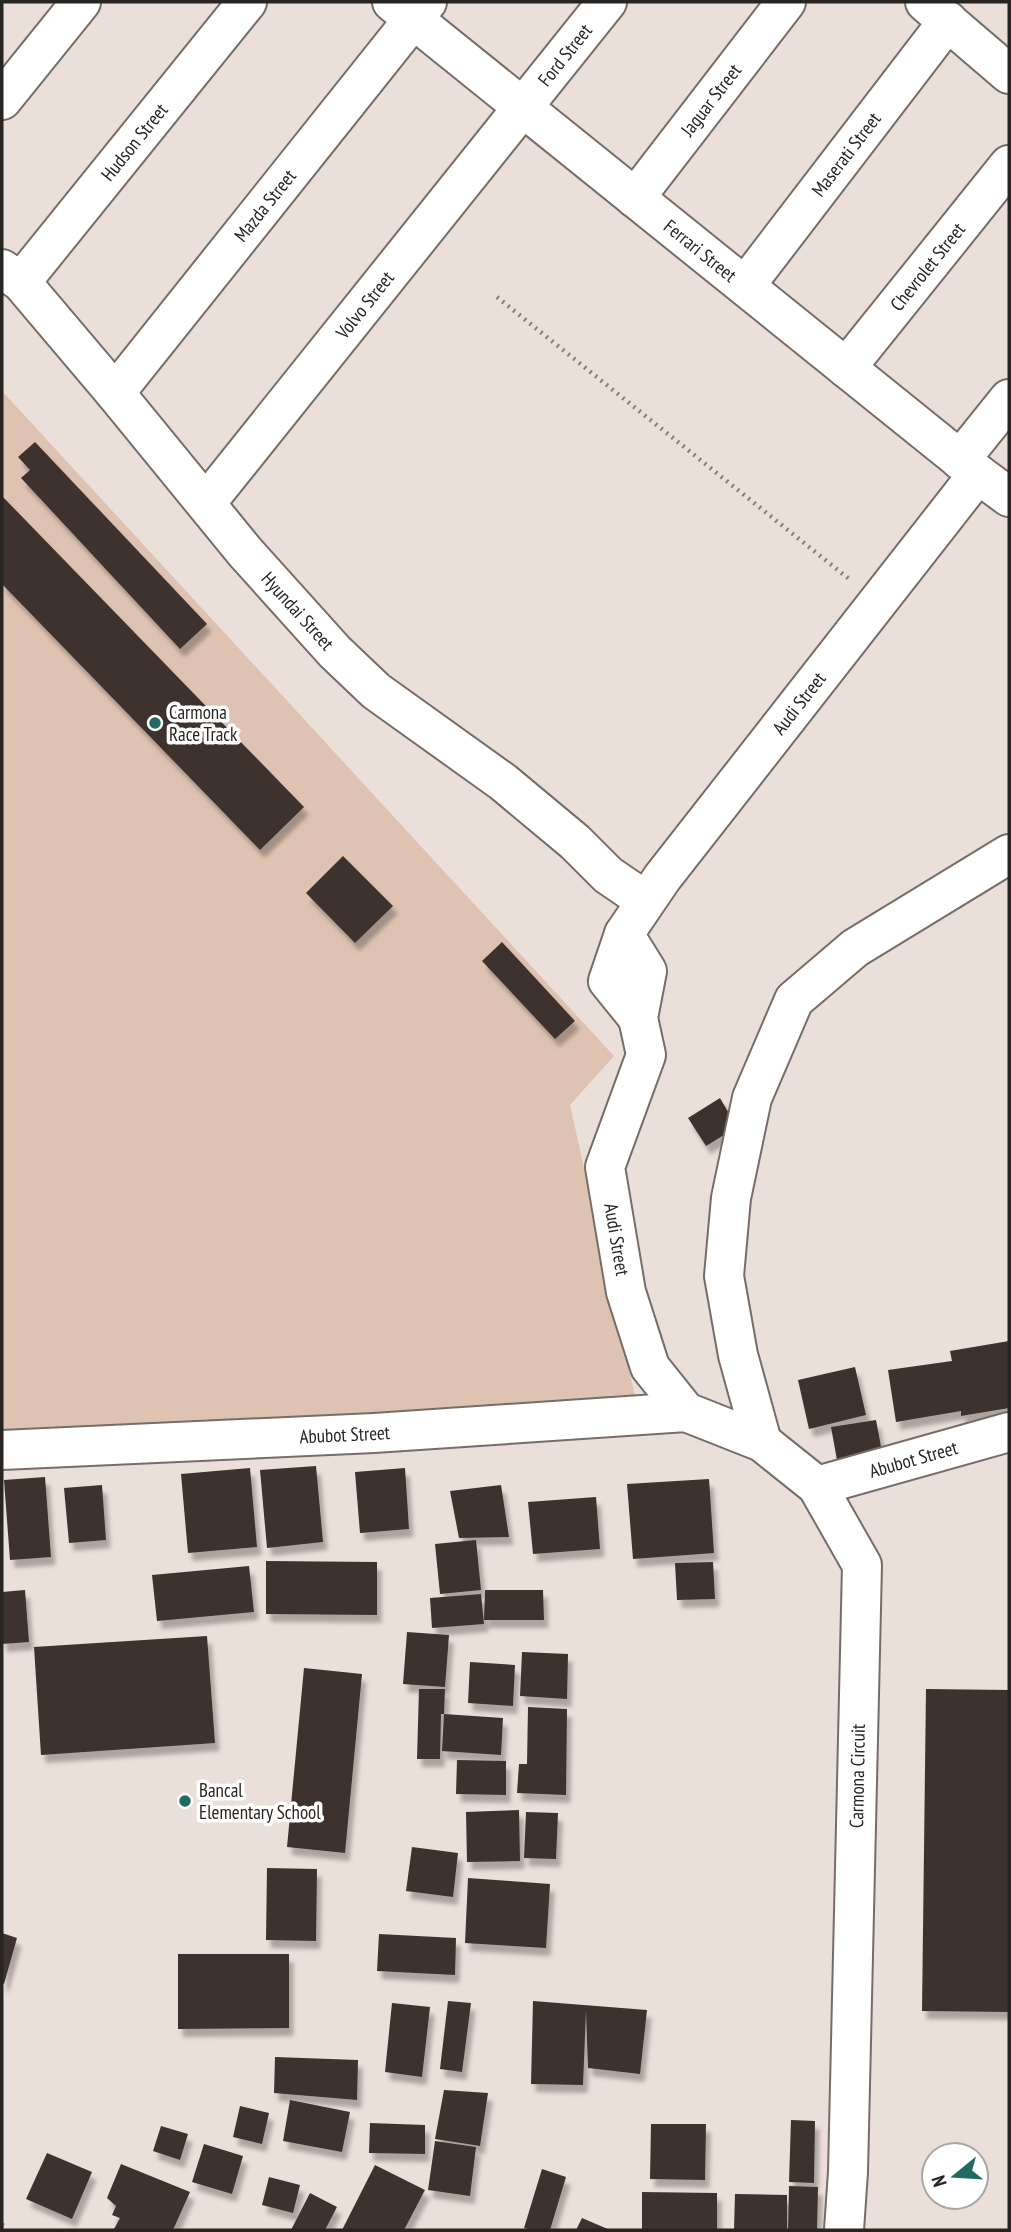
<svg xmlns="http://www.w3.org/2000/svg" width="1011" height="2232" font-family="'PT Sans Narrow',sans-serif">
<style>
.green{fill:#dec3b3}
.building{fill:#3c332e;filter:url(#shadow)}
.lines{fill:none;stroke-linecap:round;stroke-linejoin:round}
.minor-casing{stroke:#776d68;stroke-width:42}
.path{stroke:#877f7b;stroke-width:4.5;stroke-dasharray:2 5;stroke-linecap:butt}
.minor{stroke:#fff;stroke-width:38}
.poi-dot{fill:#236b61;stroke:#fff;stroke-width:2.5}
.labels{text-anchor:middle;stroke-width:7;stroke-linejoin:round;paint-order:stroke}
.street-label{font-size:19px;fill:#282421;stroke:#fff}
.poi-label{font-size:19px;fill:#282421;stroke:#fff;text-anchor:start}
</style>
<defs>
<filter id="shadow"><feDropShadow dx="4.5" dy="8" stdDeviation="2" flood-color="#0004"/></filter>
</defs>
<rect width="100%" height="100%" fill="#ebdfd9"/>
<path class="green" d="M2,391L614,1056L570,1105L638,1410L2,1438Z"/>
<path class="building" d="M35,442L207,624L180,649L21,478L30,470L18,457Z
M2,496L304,807L260,850L2,584Z
M343,856L393,906L355,943L306,893Z
M502,942L575,1021L555,1039L482,961Z
M720,1098L737,1127L706,1146L688,1118Z
M1009,1341V1408L961,1416V1411L896,1422L888,1370L952,1361L950,1351Z
M855,1367L866,1415L809,1429L798,1380Z
M876,1420L882,1452L837,1460L831,1427Z
M316,1466L323,1542L267,1548L260,1470Z
M250,1468L257,1547L188,1553L181,1474Z
M405,1468L409,1529L360,1533L355,1472Z
M45,1477L51,1557L10,1560L4,1480Z
M709,1479L714,1553L633,1559L627,1484Z
M102,1485L106,1540L69,1543L64,1488Z
M501,1485L509,1537L459,1538L450,1491Z
M596,1497L600,1549L533,1554L528,1502Z
M476,1540L481,1590L440,1594L435,1544Z
M266,1561L377,1562V1615L266,1614Z
M713,1562L715,1599L677,1600L675,1563Z
M249,1566L254,1612L157,1621L152,1575Z
M25,1590L29,1642L2,1644V1592Z
M485,1590H543L544,1620H484Z
M481,1594L484,1624L432,1628L430,1598Z
M407,1632L449,1635L445,1687L403,1684Z
M207,1636L215,1743L41,1755L34,1647Z
M522,1652L568,1654L567,1699L520,1696Z
M470,1662L515,1665L513,1706L468,1703Z
M304,1668L362,1674L345,1853L287,1847Z
M419,1689H445L444,1714L503,1718L501,1755L442,1751L444,1714H441L440,1759H417Z
M926,1689L1009,1690V2012L922,2011Z
M528,1707L567,1709L566,1795L517,1793L519,1764H527Z
M457,1760L506,1761V1795L456,1794Z
M519,1810L520,1861L467,1862L466,1812Z
M526,1812L558,1813L556,1859L524,1858Z
M412,1847L458,1853L453,1897L406,1891Z
M267,1868L317,1869L316,1941L266,1940Z
M468,1878L550,1884L546,1948L465,1943Z
M2,1933L17,1938L4,1984L2,1983Z
M379,1934L456,1938L455,1975L377,1971Z
M178,1954H289V2028L178,2029Z
M448,2001L471,2003L462,2072L440,2069Z
M533,2001L647,2010L640,2074L588,2068L586,2011L583,2085L531,2084Z
M392,2003L430,2007L422,2077L385,2072Z
M275,2057L358,2060L357,2100L274,2093Z
M444,2090L488,2093L480,2146L435,2139Z
M290,2100L350,2112L342,2152L283,2141Z
M240,2106L269,2113L262,2144L233,2137Z
M791,2120L815,2121L814,2183L789,2182Z
M370,2123L425,2125V2154L369,2153Z
M651,2124H706L705,2180L650,2179Z
M161,2126L188,2134L180,2160L153,2151Z
M435,2141L476,2147L470,2196L428,2190Z
M204,2144L243,2156L232,2194L192,2182Z
M47,2153L92,2172L72,2219L26,2199Z
M121,2164L190,2192L173,2230L114,2229L120,2218L112,2215L116,2206L107,2198Z
M375,2165L425,2190L404,2230H342Z
M542,2169L566,2177L550,2230H531L524,2228Z
M269,2177L300,2185L293,2213L262,2205Z
M789,2186L818,2187L817,2230H788Z
M642,2192L717,2193V2230H642Z
M310,2193L337,2207L325,2230H291Z
M735,2194L787,2195V2230H734Z
M582,2218L610,2230H576Z"/>
<g class="lines">
<g class="minor-casing">
<g id="minor">
<path id="s1" d="M392,2L978,474L1009,497"/>
<path d="M925,2L1009,74"/>
<path d="M2,100L81,2"/>
<path id="s2" d="M635,198L786,2"/>
<path id="s3" d="M2,269L21,282L115,393L245,552L335,652L376,691L503,782L575,842L608,875L646,901"/>
<path id="s4" d="M21,282L247,2"/>
<path id="s5" d="M745,286L948,21"/>
<path id="s6" d="M846,368L1009,165"/>
<path id="s7" d="M115,393L427,2"/>
<path d="M960,460L1009,399"/>
<path id="s8" d="M206,503L607,2"/>
<path id="s9" d="M624,934L647,971L638,1018L646,1055L605,1167L626,1292L650,1367L686,1412"/>
<path id="s10" d="M638,1018L608,981L624,934L662,878L978,474"/>
<path d="M762,1442L738,1355L724,1276L731,1198L752,1098L794,1000L855,948L1009,854"/>
<path id="s11" d="M2,1450L374,1433L686,1412L762,1442L817,1486L862,1565L848,2172L844,2230"/>
<path id="s12" d="M817,1486L1009,1432"/>
</g>
</g>
<path class="path" d="M497,297L849,579
M2,2225L5,2226L4,2229H2"/>
<use href="#minor" class="minor"/>
</g>
<g class="poi-dot">
<circle cx="155" cy="723" r="7"/>
<circle cx="185" cy="1801" r="7"/>
</g>
<g class="labels">
<g class="street-label">
<text dy="7" stroke="none"><textPath href="#s8" startOffset="574">Ford Street</textPath></text>
<text dy="7" stroke="none"><textPath href="#s2" startOffset="124">Jaguar Street</textPath></text>
<text dy="7" stroke="none"><textPath href="#s4" startOffset="180">Hudson Street</textPath></text>
<text dy="7" stroke="none"><textPath href="#s5" startOffset="166">Maserati Street</textPath></text>
<text dy="7" stroke="none"><textPath href="#s7" startOffset="240">Mazda Street</textPath></text>
<text dy="7" stroke="none"><textPath href="#s1" startOffset="396">Ferrari Street</textPath></text>
<text dy="7" stroke="none"><textPath href="#s6" startOffset="130">Chevrolet Street</textPath></text>
<text dy="7" stroke="none"><textPath href="#s8" startOffset="254">Volvo Street</textPath></text>
<text dy="7" stroke="none"><textPath href="#s3" startOffset="453">Hyundai Street</textPath></text>
<text dy="7" stroke="none"><textPath href="#s10" startOffset="387">Audi Street</textPath></text>
<text dy="7" stroke="none"><textPath href="#s9" startOffset="322">Audi Street</textPath></text>
<text dy="7" stroke="none"><textPath href="#s11" startOffset="343">Abubot Street</textPath></text>
<text dy="7" stroke="none"><textPath href="#s12" startOffset="100">Abubot Street</textPath></text>
<text transform="translate(857 1776) rotate(-89)" y="7">Carmona Circuit</text>
</g>
<g class="poi-label">
<text x="169" y="719">Carmona<tspan x="169" dy="22">Race Track</tspan></text>
<text x="199" y="1797">Bancal<tspan x="199" dy="22">Elementary School</tspan></text>
</g>
</g>
<rect width="1011" height="2232" fill="none" stroke="#282421" stroke-width="7"/>
<g transform="translate(955 2176) rotate(252)"><circle r="33" fill="#ffffff" stroke="#a9a7a6" stroke-width="2"/>
<path d="M0-5L12 26L0 18L-12 26Z" fill="#236b61"/>
<text y="-10" font-size="19" font-weight="bold" text-anchor="middle" fill="#282421">N</text>
</g>
</svg>
